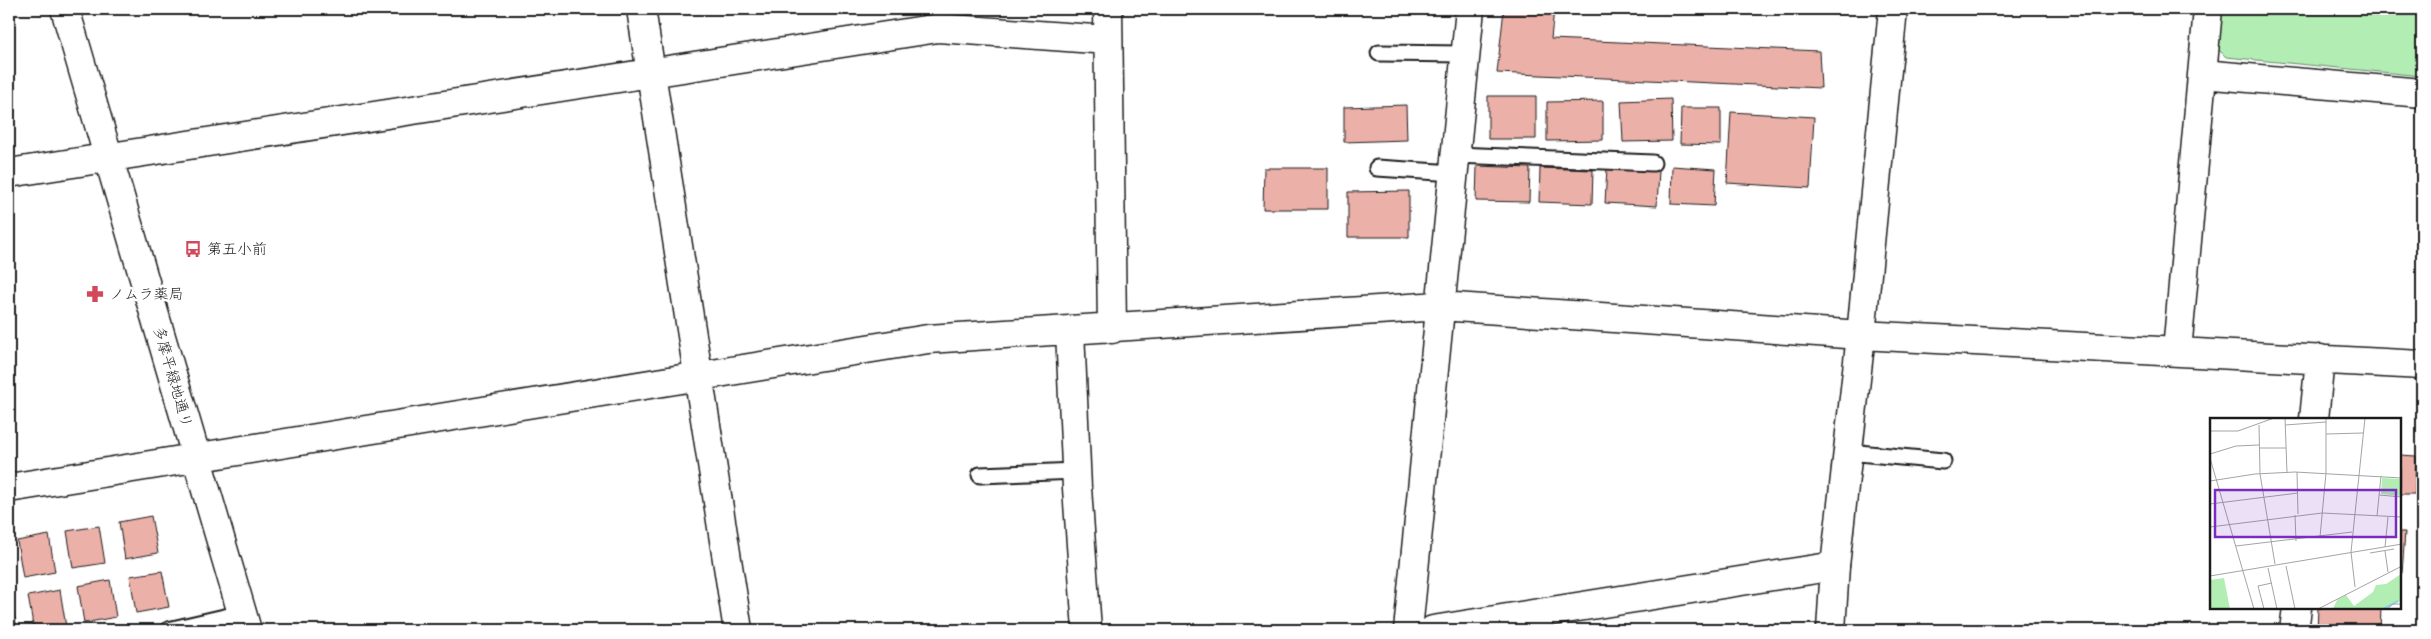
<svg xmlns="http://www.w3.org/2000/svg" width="2431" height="639" font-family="Pangolin,'Klee One',sans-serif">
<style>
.green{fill:#b2eeb3;stroke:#678568}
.building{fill:#ebb0a8;stroke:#1c1c1c}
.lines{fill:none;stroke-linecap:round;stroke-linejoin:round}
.service-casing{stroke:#1c1c1c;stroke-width:19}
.minor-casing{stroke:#1c1c1c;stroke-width:31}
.tertiary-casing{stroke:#1c1c1c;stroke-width:31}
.service{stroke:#fff;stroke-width:15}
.minor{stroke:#fff;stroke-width:28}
.tertiary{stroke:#fff;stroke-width:28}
.labels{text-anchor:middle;stroke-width:5;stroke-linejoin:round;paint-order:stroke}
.poi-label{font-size:15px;fill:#1c1c1c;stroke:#fff;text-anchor:start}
.street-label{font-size:15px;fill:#1c1c1c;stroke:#fff}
.inset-river{fill:none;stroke:#8ad8e8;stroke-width:2.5}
.inset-road{fill:none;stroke:#a4a4a4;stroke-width:1}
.view{fill:#7b2cbf;fill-opacity:0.15;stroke:#7b2cbf;stroke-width:2.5}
.inset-edge{fill:none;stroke:#1c1c1c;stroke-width:2.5}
</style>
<rect width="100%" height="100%" fill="#fff"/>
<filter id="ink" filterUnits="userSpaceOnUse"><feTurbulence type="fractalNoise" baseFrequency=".02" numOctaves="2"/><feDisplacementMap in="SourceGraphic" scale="10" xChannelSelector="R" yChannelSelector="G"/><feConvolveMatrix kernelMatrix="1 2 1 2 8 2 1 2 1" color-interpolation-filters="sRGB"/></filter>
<g filter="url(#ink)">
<path class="green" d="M2220,9H2422V76L2226,57L2217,48Z"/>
<path class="building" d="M1504,9H1554L1551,39L1819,51L1821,88L1497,73Z
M1488,96H1536V139H1488Z
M1671,99L1672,141L1623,142L1621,101Z
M1603,101V140L1547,141V102Z
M1406,105L1407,140L1344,142V107Z
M1681,108H1721V145L1680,144Z
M1731,112L1814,117L1810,188L1727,183Z
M1477,166L1530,168L1529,202L1476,201Z
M1672,166L1716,169L1714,206L1671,204Z
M1264,168H1328V209H1263Z
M1540,168L1593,170L1592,204L1539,202Z
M1607,168L1659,171L1657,206L1605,203Z
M1409,191V237H1348V192Z
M2400,455L2416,456L2415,494H2400Z
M151,516L158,553L125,559L119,522Z
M99,526L105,563L73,568L67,531Z
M2400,532H2405L2402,573H2400Z
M49,535L55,572L23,578L17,541Z
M162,571L169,607L136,613L130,576Z
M110,580L116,617L84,623L78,586Z
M60,590L66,627L34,630L28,596Z
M11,597L17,630H9V598Z
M2318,608H2381L2380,630H2317Z"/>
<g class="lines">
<g class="service-casing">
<path id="service" d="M1379,53L1465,54
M1455,155L1653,163
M1377,168L1454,173
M1848,452L1943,461
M980,475L1076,471
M168,630L242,613"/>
</g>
<g class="minor-casing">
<path id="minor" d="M641,9L738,630
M1108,9L1112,329
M2202,74L2422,93
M9,173L938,28L1108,40
M1070,331L1077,488L1087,630
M2177,351L2208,9
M2314,419L2320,359
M9,488L928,339L1440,306L1861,335L2422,365
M1408,630L1470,9
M1433,630L1835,566
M2294,630L2297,608"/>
</g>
<g class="tertiary-casing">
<path id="tertiary" d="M65,9L247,630
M1831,630L1835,566L1861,335L1893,9"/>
</g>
<use href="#service" class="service"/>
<use href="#minor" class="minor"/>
<use href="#tertiary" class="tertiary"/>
</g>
</g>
<defs>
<g id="bus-bare" transform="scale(1.35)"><path d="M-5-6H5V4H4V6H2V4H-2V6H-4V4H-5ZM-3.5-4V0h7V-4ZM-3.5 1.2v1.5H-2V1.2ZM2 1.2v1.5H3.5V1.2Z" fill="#d1495b" stroke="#fff" stroke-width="2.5" paint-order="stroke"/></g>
<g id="pharmacy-bare" transform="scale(1.35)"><path d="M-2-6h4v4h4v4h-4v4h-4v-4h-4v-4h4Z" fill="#d1495b" stroke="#fff" stroke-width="2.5" paint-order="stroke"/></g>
</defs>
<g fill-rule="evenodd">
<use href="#bus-bare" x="193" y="249"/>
<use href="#pharmacy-bare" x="95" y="294"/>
</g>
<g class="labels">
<g class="poi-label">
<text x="207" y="254">第五小前</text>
<text x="109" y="299">ノムラ薬局</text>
</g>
<g class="street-label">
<text transform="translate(173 377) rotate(74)" y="5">多摩平緑地通り</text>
</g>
</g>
<g transform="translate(2210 418)">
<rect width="191" height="191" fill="#fff"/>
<path d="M172,60L191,61V78L171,76ZM191,156V183L173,191H123L127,182L136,177L144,188L163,174L166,167L176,166ZM14,160L20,191H0V162Z" fill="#b2eeb3"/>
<path class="inset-river" d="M173,191L188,183"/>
<path class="inset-road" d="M75,0L77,55M49,7L50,56L65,146M75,7L116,4M0,13H28L64,0M116,16L153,15M49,30H76M0,36L26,28L49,27M0,40L44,191M87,54L88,96M0,63L45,56L85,54L192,60M169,77L192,79M0,86L88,75M85,97L86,123M167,98L171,58M0,109L112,95L192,99M110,119L116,55V0M26,128L142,114M175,129L178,99M175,133L178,154M160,135L184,131M76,148L85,191M58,150L67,191M0,158L192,126M145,169L141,134L155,0M54,191L48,168L62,165M108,191L192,148M177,191L183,186H192"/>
<path class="view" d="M5,72H186V119H5Z"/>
<rect width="191" height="191" class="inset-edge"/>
</g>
<rect width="2431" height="639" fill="none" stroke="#fff" stroke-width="30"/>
<rect x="15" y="15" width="2401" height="609" fill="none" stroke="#1c1c1c" stroke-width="2" filter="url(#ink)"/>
</svg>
